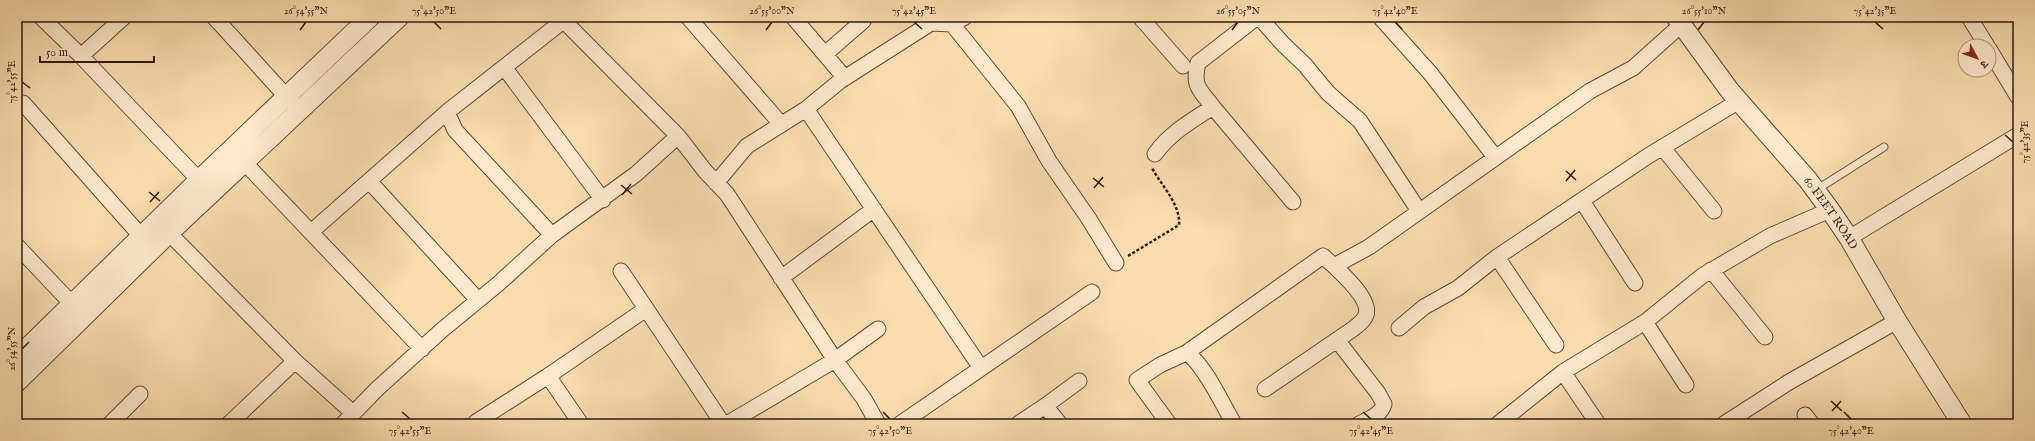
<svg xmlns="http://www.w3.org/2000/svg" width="2035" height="441" font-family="'IM FELL English','Noto Serif Devanagari',serif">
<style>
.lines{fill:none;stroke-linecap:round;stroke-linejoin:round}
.service-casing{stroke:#604a37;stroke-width:9}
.minor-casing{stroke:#604a37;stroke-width:17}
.tertiary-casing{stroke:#604a37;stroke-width:21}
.path{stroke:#2d1a0f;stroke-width:2.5;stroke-dasharray:3 2;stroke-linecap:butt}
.service{stroke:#fce8cb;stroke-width:7}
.minor{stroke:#fce8cb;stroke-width:15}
.tertiary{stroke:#fce8cb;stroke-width:19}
.ticks{fill:none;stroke:#2d1a0f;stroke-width:1.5}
.labels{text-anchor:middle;stroke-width:3.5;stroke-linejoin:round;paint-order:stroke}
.street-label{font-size:12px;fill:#2d1a0f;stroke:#fce8cb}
.neatline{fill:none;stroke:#2d1a0f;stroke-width:1.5}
.ticks-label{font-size:10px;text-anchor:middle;fill:#2d1a0f}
</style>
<rect width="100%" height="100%" fill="#fadcaf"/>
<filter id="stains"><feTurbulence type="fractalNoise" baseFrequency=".005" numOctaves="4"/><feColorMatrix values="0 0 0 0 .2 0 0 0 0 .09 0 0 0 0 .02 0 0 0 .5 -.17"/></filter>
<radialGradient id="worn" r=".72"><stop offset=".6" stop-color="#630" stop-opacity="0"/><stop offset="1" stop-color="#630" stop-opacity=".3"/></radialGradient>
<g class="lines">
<g class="service-casing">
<path id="service" d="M1816,190L1884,147"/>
</g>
<g class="minor-casing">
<path id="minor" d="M41,17L81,56L199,180
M214,17L294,105
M560,17L678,136L705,171L727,194L835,360L864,399L878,424
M688,17L781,124
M793,17L845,78
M1140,17L1183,66
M1259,17L1283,44L1305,65L1328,93L1360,121L1419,211
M1380,17L1431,74L1495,157
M1969,17L1987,46
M952,24L1018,106L1049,161L1089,219L1116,263
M1989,49L2018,97
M825,54L863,21L865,17
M81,56L124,17
M504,67L603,200
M17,104L23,103L141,236
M1213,107L1293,202
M806,109L981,368
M447,112L455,130L552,235
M1662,147L1714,211
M1155,154C1169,134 1192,120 1213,107C1200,90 1192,86 1198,63L1257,17
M244,162L422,349
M369,181L478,300
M716,183L747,146L806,109L840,81L931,23L952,24L965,17
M1582,201L1635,283
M311,232L447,112L563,21
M169,233L295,361L353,413
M1849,238L2018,135
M17,246L72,304
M1497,257L1556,345
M1334,266L1369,247L1590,91L1633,68L1681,25
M1711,270L1765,337
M621,271L723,424
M781,278L874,209
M1645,322L1686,385
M1399,328L1424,307L1458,288L1497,257L1648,156L1739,101
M1337,340L1378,393L1384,404C1381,415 1369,419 1359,424
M1186,353L1323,256C1335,267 1372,298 1366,315C1364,321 1358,325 1353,329L1265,389
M1563,372L1598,424
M1805,415L1812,424
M476,422L548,376
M110,424L140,394
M229,424L295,361
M343,424L377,389L442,330L498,284L552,235L636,174L678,136
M581,424L548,376L646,309
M727,424L835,360L878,329
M900,424L1092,292
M1018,424L1045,406
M1060,424L1045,406L1079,381
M1169,424L1137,380L1160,365L1186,353C1202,360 1224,407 1234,424
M1498,424L1563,372L1645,322L1702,276L1770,236L1830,210
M1724,424L1789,382L1897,321"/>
</g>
<g class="tertiary-casing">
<g id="tertiary">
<path id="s1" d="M1676,17L1730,91L1808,180L1830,210L1849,238L1897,321L1962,424"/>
<path d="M17,358L199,180L370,17"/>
<path d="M17,382L169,233L399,17"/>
</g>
</g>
<path class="path" d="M1128,256L1179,225C1181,205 1161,185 1152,168"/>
<use href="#service" class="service"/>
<use href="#minor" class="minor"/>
<use href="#tertiary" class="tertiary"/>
</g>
<path class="ticks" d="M434,22L441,29M914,22L922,29M1395,22L1402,29M1875,22L1883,29M300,30L306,22M766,30L772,22M1232,30L1238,22M1698,30L1704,22M22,82L30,88M2005,135L2013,142M1566,171L1576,180M1093,178L1104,187M1566,181L1575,170M621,185L632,194M1094,188L1103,177M149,192L160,201M622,195L631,184M150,202L159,192M22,349L29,342M1831,401L1842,411M1832,411L1841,401M402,412L410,419M883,412L890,419M1363,412L1371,419M1844,412L1851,419"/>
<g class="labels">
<g class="street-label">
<text dy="4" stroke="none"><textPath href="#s1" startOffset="250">60 FEET ROAD</textPath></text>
</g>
</g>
<rect width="2035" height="441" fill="none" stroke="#fadcaf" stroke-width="44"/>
<g transform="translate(1977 58) rotate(131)"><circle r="19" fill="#fce8cb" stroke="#a99680"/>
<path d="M0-3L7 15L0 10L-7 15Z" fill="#8f2418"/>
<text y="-6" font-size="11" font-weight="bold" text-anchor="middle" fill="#2d1a0f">उ</text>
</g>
<path d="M40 56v6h114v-6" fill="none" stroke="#2d1a0f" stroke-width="2"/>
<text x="46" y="56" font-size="12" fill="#2d1a0f" stroke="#fce8cb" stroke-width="3" paint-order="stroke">50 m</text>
<rect x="22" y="22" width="1991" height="397" class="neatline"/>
<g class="ticks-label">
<text x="306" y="14">26°54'55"N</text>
<text x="434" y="14">75°42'50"E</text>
<text x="772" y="14">26°55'00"N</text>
<text x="914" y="14">75°42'45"E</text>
<text x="1238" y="14">26°55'05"N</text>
<text x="1395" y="14">75°42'40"E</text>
<text x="1704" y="14">26°55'10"N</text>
<text x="1875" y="14">75°42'35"E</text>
<text transform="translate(11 82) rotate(-90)" y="4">75°42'55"E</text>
<text transform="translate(2024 142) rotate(-90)" y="4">75°42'35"E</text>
<text transform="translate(11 349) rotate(-90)" y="4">26°54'55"N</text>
<text x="410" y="434">75°42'55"E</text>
<text x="890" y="434">75°42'50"E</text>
<text x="1371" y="434">75°42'45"E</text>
<text x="1851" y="434">75°42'40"E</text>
</g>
<rect width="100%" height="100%" filter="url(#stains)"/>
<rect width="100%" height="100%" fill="url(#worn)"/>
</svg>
